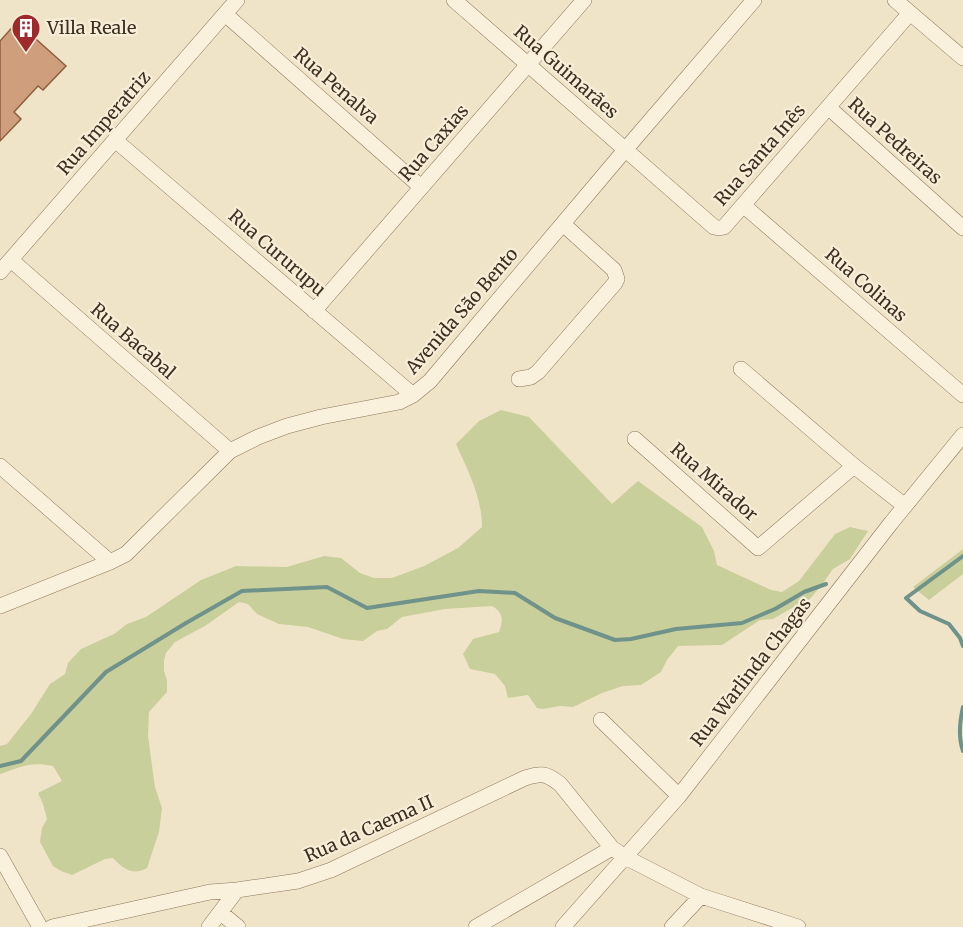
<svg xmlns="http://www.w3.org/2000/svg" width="963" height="927" font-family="Merriweather,serif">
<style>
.green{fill:#c9cf9b}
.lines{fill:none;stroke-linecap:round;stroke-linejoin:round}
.stream{stroke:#6f938a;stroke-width:4}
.building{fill:#cf9f7d;stroke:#8d5f41;stroke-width:1.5}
.minor-casing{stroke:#8d765c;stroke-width:16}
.minor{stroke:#faf1dc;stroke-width:15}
.labels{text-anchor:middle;stroke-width:4.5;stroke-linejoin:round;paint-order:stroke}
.poi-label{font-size:18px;fill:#3d2e20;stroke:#f7eed8;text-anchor:start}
.street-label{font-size:18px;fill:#3d2e20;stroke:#f7eed8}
</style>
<rect width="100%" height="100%" fill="#f0e4c8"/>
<path class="green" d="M501,410L529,417L612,504L638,481L702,527L714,551L717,565L771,590L782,592L799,581L835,534L850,527L868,531L850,559L833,569L821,586L808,601L792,608L773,619L760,620L722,645L678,646L667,660L661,672L641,685L623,686L602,693L573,707L560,706L543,709L537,708L528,695L508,698L505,686L495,674L470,669L463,654L473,639L499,632C503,620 504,613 492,606L445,609L402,617L387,629L377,631L363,641L343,639L308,627L279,624L257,614L248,604L239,602L205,626L175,642L166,653L164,660V671L167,680V692L149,712L148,736L155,787L162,808L159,832L147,868C133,876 123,869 113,858L105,859L72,875L61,871L53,866L40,842L42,828L47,819L43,804L38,793L62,781L53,766C30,761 21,767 0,774V746L7,744L31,714L50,684L65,674L68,663L81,649L114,634L127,624L146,617L201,580L236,566L287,567L324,556L341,558L360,573L374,578H392L424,566L458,548L482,527C482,497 468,471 456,444L479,421Z
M963,549V574L929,600L913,587Z"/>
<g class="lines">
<path class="stream" d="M963,556L906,598L920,611L949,624L960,638L963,646
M963,707C960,720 958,737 963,751
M0,766L21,761L106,672L186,623L242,591L327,587L367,608L479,591L515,593L555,618L615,640L631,639L676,629L742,623L775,609L804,592L826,584"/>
</g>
<path class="building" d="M17,22L66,66L43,90L38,86L14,112L21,119L0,141V41Z"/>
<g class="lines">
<g class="minor-casing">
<path id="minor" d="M454,0L714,227L719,228L724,227L910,13
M895,0L963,58
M225,14L421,187
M828,107L963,228
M115,140L413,395
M743,205L963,395
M11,260L230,451
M0,272L237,0
M314,311L584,0
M741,369L854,466L905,506
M519,379L531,377L538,372L615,283L617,279L614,270L563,224
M635,439L758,548L854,466
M0,466L110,562
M0,606L110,562L126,554L230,451L258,437L287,426L321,417L399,402L413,395L430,381L625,150L754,0
M601,720L679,796
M0,856L40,927
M221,913L238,927
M52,927L210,892L237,890L298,881L331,870L525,778C542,773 546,773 560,784L612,848L625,857L701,896L798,927
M209,927L237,890
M476,927L612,848
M563,927L679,796L891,523L963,435
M672,927L701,896"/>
</g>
<use href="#minor" class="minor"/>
</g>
<defs>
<g id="building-pin" transform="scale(1.5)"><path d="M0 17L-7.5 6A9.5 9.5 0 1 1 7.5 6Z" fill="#9e2a2b" stroke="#f7eed8"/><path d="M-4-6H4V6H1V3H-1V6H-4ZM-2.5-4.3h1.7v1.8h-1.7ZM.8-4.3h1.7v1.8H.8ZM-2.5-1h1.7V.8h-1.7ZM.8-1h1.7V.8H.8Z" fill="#fff"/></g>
</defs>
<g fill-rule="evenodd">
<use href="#building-pin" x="26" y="28"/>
</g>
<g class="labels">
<g class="poi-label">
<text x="47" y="34">Villa Reale</text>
</g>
<g class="street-label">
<text transform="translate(566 72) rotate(41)" y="6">Rua Guimarães</text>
<text transform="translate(336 86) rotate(41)" y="6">Rua Penalva</text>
<text transform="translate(104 123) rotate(-49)" y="6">Rua Imperatriz</text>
<text transform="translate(895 141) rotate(42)" y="6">Rua Pedreiras</text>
<text transform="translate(434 143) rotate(-49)" y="6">Rua Caxias</text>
<text transform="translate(760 155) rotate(-49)" y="6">Rua Santa Inês</text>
<text transform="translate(277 253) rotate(41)" y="6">Rua Cururupu</text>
<text transform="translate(866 285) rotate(41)" y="6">Rua Colinas</text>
<text transform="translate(462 311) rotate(-49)" y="6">Avenida São Bento</text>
<text transform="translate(133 341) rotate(41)" y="6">Rua Bacabal</text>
<text transform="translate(714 482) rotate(41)" y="6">Rua Mirador</text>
<text transform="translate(751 672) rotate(-52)" y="6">Rua Warlinda Chagas</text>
<text transform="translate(369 829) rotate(-24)" y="6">Rua da Caema II</text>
</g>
</g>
</svg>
